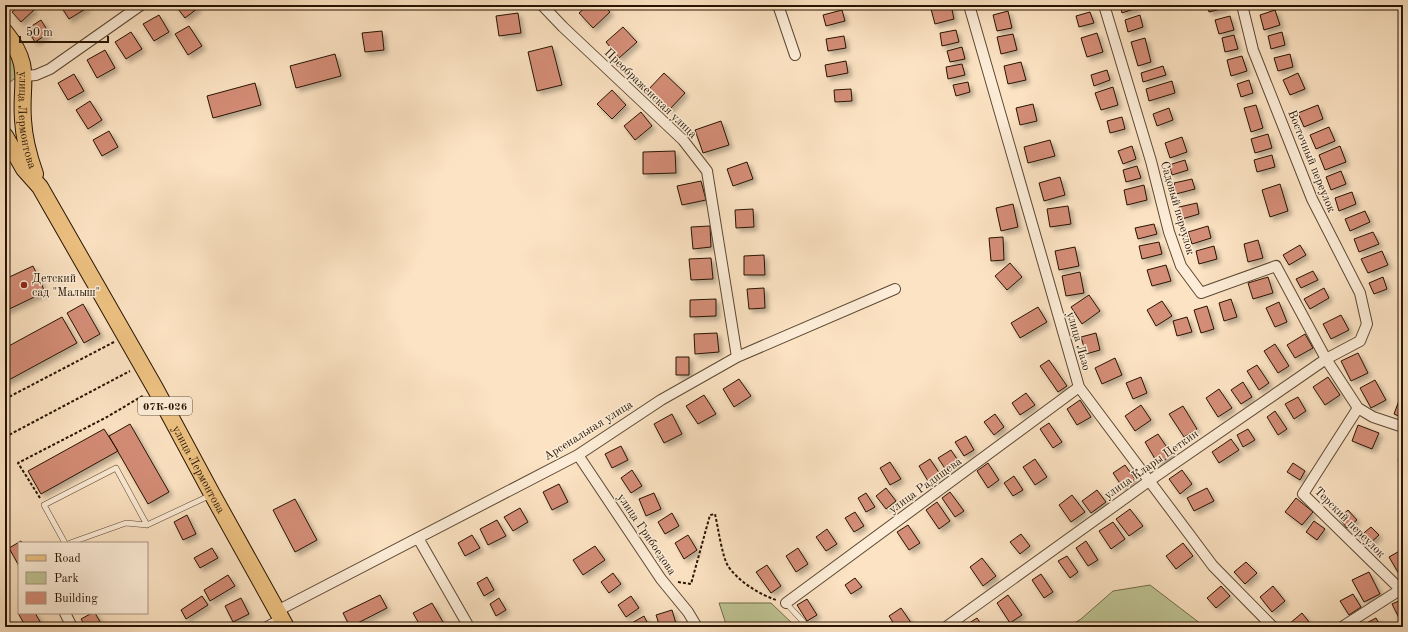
<svg xmlns="http://www.w3.org/2000/svg" width="1408" height="632" font-family="'Old Standard TT',serif">
<style>
.green{fill:#bfc494;stroke:#736c4a}
.building{fill:#d48d77;stroke:#271401;filter:url(#shadow)}
.lines{fill:none;stroke-linecap:round;stroke-linejoin:round}
.lane-casing{stroke:#5c4832;stroke-width:6}
.street-casing{stroke:#5c4832;stroke-width:12}
.primary-casing{stroke:#271401;stroke-width:18}
.path{stroke:#271401;stroke-width:2;stroke-dasharray:3 2;stroke-linecap:butt}
.lane{stroke:#fdedd8;stroke-width:5}
.street{stroke:#fdedd8;stroke-width:10}
.primary{stroke:#eec282;stroke-width:16}
.poi-dot{fill:#8f2418;stroke:#fdedd8;stroke-width:1.5}
.labels{text-anchor:middle;stroke-width:3;stroke-linejoin:round;paint-order:stroke}
.shield{fill:#fdedd8;stroke:#675542;stroke-width:1}
.shield-label{font-size:11px;font-weight:bold;fill:#271401}
.street-label{font-size:12px;fill:#271401;stroke:#fdedd8}
.poi-label{font-size:12px;fill:#271401;stroke:#fdedd8;text-anchor:start}
</style>
<defs>
<filter id="shadow"><feDropShadow dx="3.5" dy="3.5" stdDeviation="2" flood-color="#0004"/></filter>
</defs>
<rect width="100%" height="100%" fill="#fce3c3"/>
<filter id="stains"><feTurbulence type="fractalNoise" baseFrequency=".005" numOctaves="4"/><feColorMatrix values="0 0 0 0 .2 0 0 0 0 .09 0 0 0 0 .02 0 0 0 .5 -.17"/></filter>
<radialGradient id="worn" r=".72"><stop offset=".6" stop-color="#630" stop-opacity="0"/><stop offset="1" stop-color="#630" stop-opacity=".3"/></radialGradient>
<path class="green" d="M5,43L14,54L18,76L5,86Z
M1150,585L1205,627H1068L1081,619L1113,591Z
M719,603H771L796,627H727Z"/>
<path class="building" d="M21,5H30L34,10L21,22L12,12Z
M60,5H85L87,8L69,19Z
M175,5H196L198,8L185,18Z
M588,5H603L610,12L593,28L579,13Z
M946,5H951L954,19L935,24L931,9Z
M1120,5H1136L1137,8L1122,13Z
M1207,5H1225V8L1209,12Z
M842,10L845,21L826,26L823,15Z
M1275,10L1280,25L1264,30L1260,15Z
M1008,11L1012,28L997,31L993,15Z
M1090,12L1094,23L1079,27L1076,16Z
M518,13L521,33L499,36L496,16Z
M159,15L169,32L154,41L143,24Z
M1140,15L1143,27L1128,32L1125,20Z
M1230,16L1234,30L1219,34L1215,20Z
M41,20L49,33L35,42L27,29Z
M189,26L202,46L188,55L175,34Z
M623,27L637,42L619,58L606,42Z
M956,30L959,42L942,46L940,33Z
M382,31L384,50L365,52L362,33Z
M131,32L142,49L126,59L115,42Z
M1282,32L1285,45L1271,49L1268,36Z
M1097,33L1103,52L1087,57L1081,38Z
M1013,34L1017,50L1001,54L997,37Z
M1234,35L1238,49L1225,52L1222,38Z
M844,36L846,48L828,51L826,39Z
M1145,38L1151,62L1138,66L1131,42Z
M552,46L562,85L537,91L528,52Z
M962,47L965,59L950,62L947,51Z
M105,50L115,68L97,78L87,60Z
M335,54L341,76L296,88L290,66Z
M1290,54L1293,67L1278,71L1274,58Z
M1242,56L1247,71L1231,76L1227,60Z
M846,61L848,73L827,77L825,65Z
M1021,62L1026,80L1008,84L1004,66Z
M962,64L965,75L948,79L946,67Z
M1163,66L1166,75L1143,82L1141,73Z
M1107,70L1110,80L1094,86L1091,75Z
M664,73L685,93L669,110L648,90Z
M1298,73L1305,89L1290,95L1283,80Z
M74,74L84,91L68,100L58,83Z
M1249,80L1253,93L1241,97L1237,84Z
M1172,81L1175,93L1149,101L1146,89Z
M968,82L970,92L956,96L953,85Z
M255,83L261,105L213,118L207,96Z
M1113,87L1118,105L1101,110L1095,93Z
M851,89L852,101L835,102L834,90Z
M612,90L626,105L612,119L597,104Z
M90,101L102,120L88,129L76,110Z
M1033,104L1037,121L1020,125L1016,108Z
M1256,105L1263,128L1251,132L1244,108Z
M1318,105L1323,119L1304,127L1298,113Z
M1169,108L1173,120L1157,126L1153,114Z
M641,112L652,126L635,140L624,126Z
M1122,117L1125,129L1110,133L1107,121Z
M721,121L729,145L703,153L695,130Z
M1329,127L1335,141L1316,149L1310,135Z
M109,131L118,147L102,156L93,140Z
M1268,134L1272,148L1255,153L1251,139Z
M1182,137L1187,152L1170,158L1165,143Z
M1050,140L1055,156L1028,163L1024,147Z
M1132,146L1136,159L1123,164L1118,151Z
M1340,146L1346,162L1325,170L1319,155Z
M675,151L676,173L643,174V152Z
M1272,155L1275,167L1257,172L1254,160Z
M1185,160L1188,170L1172,175L1169,165Z
M747,162L753,179L733,186L727,169Z
M1137,166L1141,178L1126,182L1123,170Z
M1341,171L1346,184L1331,190L1326,177Z
M1060,177L1065,195L1044,201L1039,183Z
M1192,179L1195,189L1176,194L1174,183Z
M701,181L706,200L682,205L677,186Z
M1280,184L1288,211L1270,217L1262,190Z
M1144,185L1147,200L1127,205L1124,190Z
M1352,192L1356,204L1339,211L1335,198Z
M1197,203L1199,214L1182,219L1179,207Z
M1013,204L1018,227L1001,231L996,208Z
M1068,206L1071,224L1050,227L1047,209Z
M753,209L754,227L736,228L735,210Z
M1365,211L1370,222L1350,231L1345,219Z
M1154,224L1157,234L1138,239L1135,228Z
M710,226L711,247L693,249L691,227Z
M1208,226L1211,238L1192,244L1188,232Z
M1373,232L1379,244L1359,252L1354,239Z
M1003,237L1004,260L991,261L989,238Z
M1258,240L1263,258L1248,262L1244,244Z
M1159,242L1162,254L1142,259L1139,246Z
M1300,245L1306,255L1289,265L1283,255Z
M1214,246L1217,259L1199,264L1196,251Z
M1075,247L1079,266L1059,270L1055,251Z
M1382,251L1388,265L1368,273L1361,259Z
M764,255L765,275H744V256Z
M711,258L713,279L691,280L689,259Z
M1010,263L1022,277L1007,290L995,276Z
M1166,265L1171,281L1152,286L1147,270Z
M33,266L45,292L5,311V279Z
M1313,271L1318,280L1301,288L1296,279Z
M1080,272L1084,293L1066,296L1062,276Z
M1268,277L1273,293L1253,299L1248,283Z
M1383,277L1387,289L1374,294L1369,283Z
M764,288L765,308L749,309L747,289Z
M1324,288L1329,298L1310,309L1304,299Z
M1089,295L1100,311L1082,324L1071,307Z
M716,299V316L690,317V300Z
M1231,299L1237,317L1224,321L1219,303Z
M1162,301L1172,316L1156,326L1147,310Z
M1279,302L1287,322L1275,327L1266,308Z
M83,304L100,334L84,343L67,313Z
M1207,306L1214,329L1201,333L1194,310Z
M1038,307L1047,322L1020,338L1011,323Z
M1341,315L1349,330L1331,339L1323,324Z
M62,317L77,343L5,382V348Z
M1187,317L1192,332L1177,336L1173,321Z
M717,333L719,352L695,354L694,334Z
M1096,333L1100,350L1086,354L1081,337Z
M1305,334L1313,348L1295,358L1287,345Z
M1275,344L1289,366L1278,373L1264,351Z
M1358,353L1368,373L1351,381L1341,361Z
M676,357H689V375H676Z
M1115,358L1122,375L1102,384L1095,368Z
M1049,360L1067,386L1058,392L1040,366Z
M1257,365L1269,383L1259,390L1247,371Z
M1141,377L1147,393L1133,399L1126,383Z
M1328,377L1340,395L1325,405L1313,387Z
M739,379L751,396L734,407L723,389Z
M1375,380L1386,400L1371,408L1360,388Z
M1243,382L1252,397L1241,404L1231,390Z
M1219,389L1232,408L1218,417L1206,398Z
M1026,393L1035,405L1020,415L1012,403Z
M704,395L716,414L698,424L686,406Z
M1401,395L1403,396V418L1394,414Z
M1298,397L1306,411L1294,419L1285,404Z
M1080,400L1091,417L1077,425L1067,409Z
M1141,405L1151,420L1135,431L1125,416Z
M1183,406L1197,429L1184,437L1169,414Z
M1275,411L1287,429L1278,435L1267,417Z
M672,414L682,434L664,443L654,424Z
M995,414L1004,427L994,435L984,422Z
M1049,423L1062,442L1053,448L1040,429Z
M130,424L169,492L148,504L109,436Z
M1358,425L1379,433L1372,449L1352,441Z
M104,429L118,451L41,494L28,471Z
M1248,429L1255,440L1243,447L1237,435Z
M1158,434L1172,455L1158,464L1145,442Z
M966,436L974,450L964,456L955,442Z
M1231,439L1239,450L1219,463L1212,452Z
M1403,443V462L1398,461Z
M621,446L628,460L612,468L605,454Z
M951,450L959,462L946,470L938,458Z
M930,459L940,474L928,481L919,466Z
M1035,459L1047,477L1035,485L1023,467Z
M890,462L901,479L890,485L880,468Z
M988,463L999,480L988,488L977,471Z
M1293,463L1305,471L1300,480L1287,472Z
M1125,465L1135,479L1123,488L1113,473Z
M632,470L642,486L631,493L621,478Z
M1182,470L1192,484L1180,494L1169,479Z
M1014,476L1023,490L1013,496L1004,483Z
M559,484L568,502L552,510L543,492Z
M886,488L896,501L886,509L876,496Z
M1207,488L1214,501L1194,511L1187,498Z
M1097,490L1106,502L1091,513L1082,501Z
M950,492L964,511L955,517L942,498Z
M654,493L661,509L646,516L639,499Z
M866,493L875,507L866,512L858,498Z
M1072,495L1085,512L1071,522L1059,505Z
M1296,498L1313,512L1302,525L1285,512Z
M295,499L317,540L295,552L273,510Z
M937,502L950,521L939,529L926,510Z
M520,508L528,522L513,531L504,517Z
M1130,509L1143,526L1129,536L1116,519Z
M1348,510L1357,520L1347,528L1339,518Z
M855,512L864,526L854,532L845,518Z
M672,513L679,526L665,534L658,522Z
M187,515L196,534L183,540L174,522Z
M497,520L506,536L488,545L480,529Z
M1314,521L1325,529L1317,540L1306,532Z
M1113,522L1125,539L1111,549L1099,531Z
M908,525L920,543L909,550L897,532Z
M1371,527L1379,535L1367,546L1359,537Z
M827,529L837,544L826,551L816,537Z
M1021,534L1030,546L1020,554L1010,542Z
M472,535L480,548L465,556L458,543Z
M688,535L697,550L684,559L675,543Z
M21,541L23,543H19V566L9,548Z
M1086,541L1098,560L1088,566L1076,548Z
M1183,543L1193,556L1176,569L1166,556Z
M595,546L605,560L583,575L573,560Z
M212,548L218,558L200,568L194,558Z
M798,548L808,564L796,572L786,556Z
M1403,549V571L1399,574L1389,557Z
M1067,556L1078,572L1070,578L1058,561Z
M982,558L996,576L983,586L970,567Z
M1246,562L1257,573L1245,584L1234,572Z
M767,565L781,586L771,593L756,572Z
M1369,572L1380,594L1364,602L1352,580Z
M613,573L621,584L609,593L601,582Z
M1041,574L1053,592L1044,598L1032,580Z
M228,575L235,586L210,601L204,590Z
M487,577L494,590L484,596L477,583Z
M855,578L862,587L851,594L845,585Z
M1221,586L1230,596L1216,608L1207,598Z
M1273,586L1285,601L1272,612L1260,597Z
M1353,594L1361,607L1349,615L1340,601Z
M380,595L387,608L350,627L343,613Z
M1008,595L1022,615L1010,623L997,603Z
M202,596L208,605L186,619L181,610Z
M631,596L639,608L626,617L618,605Z
M241,598L249,614L233,622L225,606Z
M499,598L506,610L496,616L490,604Z
M807,599L817,615L807,621L797,605Z
M1403,599V623L1402,624L1392,604Z
M432,603L443,622L435,627H421L413,613Z
M901,608L914,627H896L889,616Z
M672,610L677,627H660L656,615Z
M18,613H35L42,625L38,627H26Z
M92,613H95L103,627H86L81,619Z
M1302,613L1313,627H1291L1289,624Z
M644,616L649,626L631,627L630,624Z
M977,618L983,627H963Z
M1376,618L1381,627H1359Z
M8,620L12,627H5V621Z"/>
<g class="lines">
<g class="lane-casing">
<path id="lane" d="M65,543L44,505L116,468L147,525
M70,543L126,523L147,525L211,495
M786,603L808,627"/>
</g>
<g class="street-casing">
<path id="street" d="M542,5L563,27L683,140L707,171L737,357
M778,5L795,55
M969,5L1079,387L1213,566L1273,627
M1104,5L1151,161L1169,232L1181,266L1201,293L1276,266L1326,359L1358,408L1373,417L1403,427
M25,76L36,75L50,69L141,5
M1358,408L1303,494L1401,590
M578,455L661,579L688,612L697,627
M418,538L469,627
M786,603L1079,387
M277,611L578,455L661,400L737,357L895,289
M65,613L72,627
M267,627L282,619
M946,627L1149,481L1326,359L1360,341L1367,324L1360,293L1312,199L1253,50L1242,5
M1342,627L1403,588"/>
</g>
<g class="primary-casing">
<g id="primary">
<path id="s1" d="M5,32C33,67 20,81 23,120C24,139 29,157 35,174"/>
<path id="s2" d="M5,136L24,169L40,187L155,388L212,494L286,627"/>
</g>
</g>
<path class="path" d="M5,399L114,342
M5,437L130,371
M40,498L18,463L107,417L144,395
M678,582L691,584L710,515L715,514C718,527 722,556 728,566C739,582 759,594 776,600"/>
<use href="#lane" class="lane"/>
<use href="#street" class="street"/>
<use href="#primary" class="primary"/>
</g>
<circle class="poi-dot" cx="24" cy="285" r="4"/>
<g class="labels">
<rect class="shield" x="138" y="397" width="54" height="18" rx="3"/>
<g class="shield-label">
<text x="165" y="410">07К-026</text>
</g>
<g class="street-label">
<text transform="translate(651 93) rotate(44)" y="4">Преображенская улица</text>
<text dy="4" stroke="none"><textPath href="#s1" startOffset="93">улица Лермонтова</textPath></text>
<text transform="translate(1312 161) rotate(68)" y="4">Восточный переулок</text>
<text transform="translate(1178 208) rotate(74)" y="4">Садовый переулок</text>
<text transform="translate(1079 341) rotate(74)" y="4">улица Лазо</text>
<text transform="translate(588 430) rotate(-32)" y="4">Арсенальная улица</text>
<text transform="translate(1151 464) rotate(-35)" y="4">улица Клары Цеткин</text>
<text dy="4" stroke="none"><textPath href="#s2" startOffset="386">улица Лермонтова</textPath></text>
<text transform="translate(925 485) rotate(-36)" y="4">улица Радищева</text>
<text transform="translate(1350 522) rotate(45)" y="4">Терский переулок</text>
<text transform="translate(647 534) rotate(56)" y="4">улица Грибоедова</text>
</g>
<g class="poi-label">
<text x="32" y="282">Детский<tspan x="32" dy="14">сад "Малыш"</tspan></text>
</g>
</g>
<rect width="1408" height="632" fill="none" stroke="#fce3c3" stroke-width="20"/>
<rect x="6" y="6" width="1396" height="620" fill="none" stroke="#271401" stroke-width="2"/>
<rect x="10" y="10" width="1388" height="612" fill="none" stroke="#271401"/>
<rect x="18" y="542" width="130" height="72" fill="#fdedd8" stroke="#a79682"/>
<rect x="26" y="555" width="20" height="6" fill="#eec282" stroke="#a79682"/>
<text x="54" y="562" font-size="12" fill="#271401">Road</text>
<rect x="26" y="572" width="20" height="12" fill="#bfc494" stroke="#a79682"/>
<text x="54" y="582" font-size="12" fill="#271401">Park</text>
<rect x="26" y="592" width="20" height="12" fill="#d48d77" stroke="#a79682"/>
<text x="54" y="602" font-size="12" fill="#271401">Building</text>
<path d="M20 36v6h88v-6" fill="none" stroke="#271401" stroke-width="2"/>
<text x="26" y="36" font-size="12" fill="#271401" stroke="#fdedd8" stroke-width="3" paint-order="stroke">50 m</text>
<rect width="100%" height="100%" filter="url(#stains)"/>
<rect width="100%" height="100%" fill="url(#worn)"/>
</svg>
